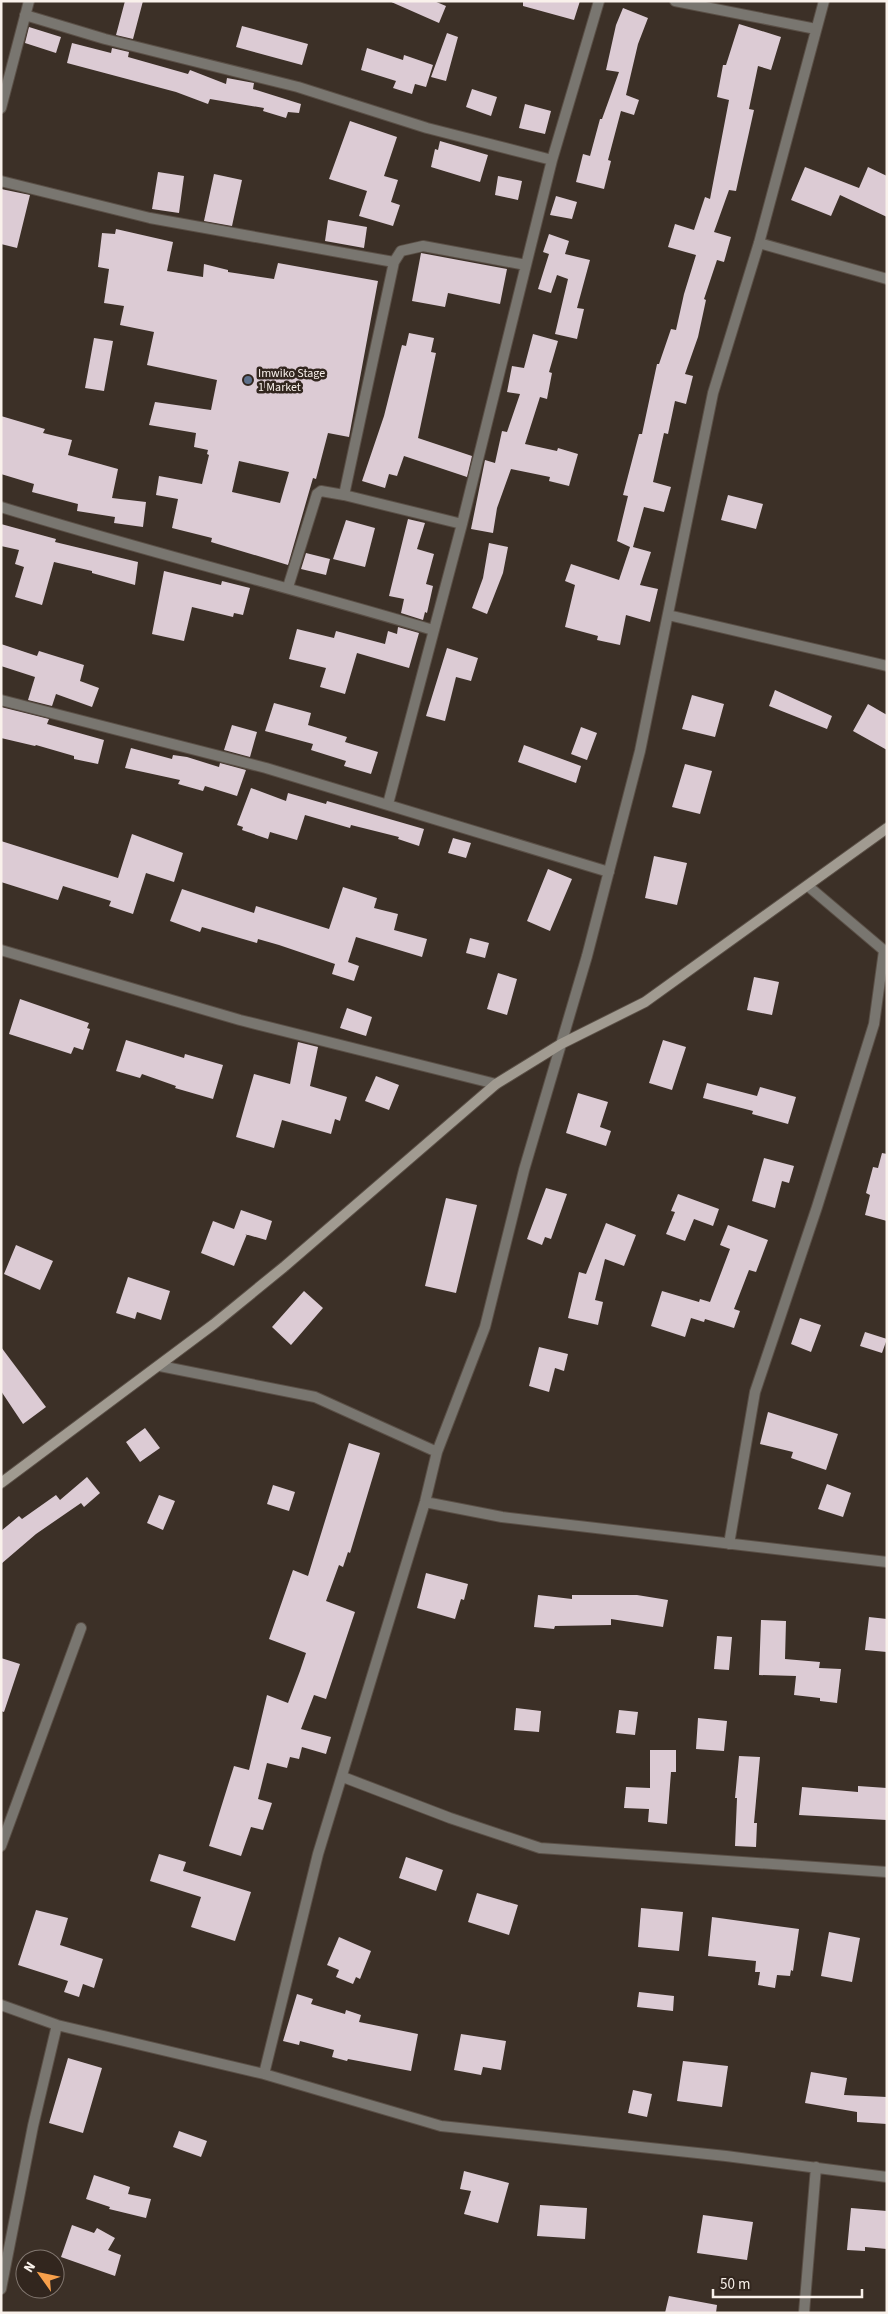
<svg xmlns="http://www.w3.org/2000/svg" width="888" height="2314" font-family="'Source Sans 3',sans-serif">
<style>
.building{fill:#dccbd4;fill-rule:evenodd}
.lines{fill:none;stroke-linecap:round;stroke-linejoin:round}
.street-casing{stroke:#5a4f46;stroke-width:12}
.secondary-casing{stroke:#5a4f46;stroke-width:12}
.street{stroke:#797670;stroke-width:10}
.secondary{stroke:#a19b91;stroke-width:10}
.service-dot{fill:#5c6f8a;stroke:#32261e;stroke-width:2}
.labels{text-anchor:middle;stroke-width:5;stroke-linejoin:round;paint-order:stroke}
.poi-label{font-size:12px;fill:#f9f1eb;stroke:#32261e;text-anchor:start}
</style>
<rect width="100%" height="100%" fill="#3c3027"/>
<path class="building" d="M125,1H143L133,39L116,35Z
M389,1H434L446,6L439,23Z
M523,1H580L574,20L523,6Z
M623,8L648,18L638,44L626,95L639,100L634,115L621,111L608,160L611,161L604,189L576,182L583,154L590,156L600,119H602L619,72L606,70L616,25Z
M739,24L781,37L771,70L758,66L749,109L754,110L736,191L729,190L714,232L731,237L724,262L717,260L704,299L706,300L698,337L685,374L693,376L686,404L675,401L668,434L664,433L653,482L671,487L664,512L644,507L633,547L651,552L640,585L658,589L650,622L626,615L620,645L597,640L598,636L565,627L575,585L565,581L571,564L619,580L630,547L617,541L628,496L623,495L639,434H642L657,364H659L671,329L676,330L684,294L696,255L668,247L675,224L694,230L705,197L710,199L729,100L717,97L723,65H726Z
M242,26L308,44L302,65L236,47Z
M29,27L61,37L56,53L25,43Z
M447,33L458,37L446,81L431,77Z
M72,43L111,53L112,48L129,52L128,57L188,74L190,70L226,84L227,78L254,83L253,89L301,104L299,113L288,112L286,118L263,111L264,108L210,99L208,104L176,92L67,63Z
M367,48L403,60L404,55L433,65L426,87L415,84L412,94L393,88L396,81L361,70Z
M472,89L497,97L491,116L466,107Z
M525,104L551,111L545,134L519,128Z
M350,121L397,137L384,176L398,180L391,202L400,205L393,226L359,216L367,191L329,179Z
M440,141L488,155L480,182L431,167L435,149L438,150Z
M805,167L859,188L868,167L887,176V217L840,195L831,216L791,200Z
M158,172L184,176L179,213L152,209Z
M214,174L242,180L232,226L204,221Z
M498,176L522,181L518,200L495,195Z
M1,189L30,195L17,248L1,244Z
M556,196L577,202L572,219L550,215Z
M328,220L367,227L364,248L325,241Z
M116,229L173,242L167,271L203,277L204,264L228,270V272L274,279L278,263L378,281L349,437L328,433L316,479L313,478L288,565L211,542L212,538L172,528L178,499L156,495L159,476L202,484L209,455L207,454L208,450L194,447L196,433L149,425L155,402L211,410L217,380L147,365L154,332L120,325L124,306L104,303L109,269L98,267L102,233L115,234ZM239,461L289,472L280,503L232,492Z
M549,234L569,241L565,254L590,260L577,308L584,309L577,339L555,334L568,279L557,275L551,293L538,289L549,254L543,252Z
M421,253L507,269L500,304L448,293L445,307L412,301Z
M409,333L434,338L431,352L436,353L418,438L472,456L467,477L404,456L397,476L389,474L385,488L362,481L384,416L402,345L406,346Z
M533,334L558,341L549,372L552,373L547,399L540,397L525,444L557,451L558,448L578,454L569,486L549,481L550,477L511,469L497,508L493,533L471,529L485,460L495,463L502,431L507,432L520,394L507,392L512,366L524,368Z
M94,338L113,341L104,391L85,388Z
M1,416L45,429L43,433L72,440L68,455L118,469L112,498L146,502L143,527L114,523L115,517L77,511L78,504L32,492L34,484L1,474Z
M728,495L763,504L756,529L721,520Z
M408,519L425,523L417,549L434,554L426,584L433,586L427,613L425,612L423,620L401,613L404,599L389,596Z
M346,520L375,528L365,567L333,559Z
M1,524L56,539L55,542L138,562L135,585L92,573V571L54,562L42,605L15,597L24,567L15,564L19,550L1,546Z
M489,543L508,547L503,573L487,614L472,608L483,578Z
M306,553L330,559L326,575L301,569Z
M164,571L221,585L222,581L250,588L243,615L234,613L233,617L192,607L184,641L152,634Z
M398,627L419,633L409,668L357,653L345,694L320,687L326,668L289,659L297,629L334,638L336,631L385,644L388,631L397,634Z
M1,644L37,656L39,651L84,665L80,681L99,688L92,707L56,694L52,706L28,700L35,677L1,666Z
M447,648L478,658L471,681L456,677L445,721L426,716Z
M775,690L832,716L827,729L769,706Z
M692,695L724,704L715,737L682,729Z
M274,703L311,713L308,725L347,737L345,742L378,752L371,774L344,766L346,761L311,750L313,744L265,731Z
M868,704L887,715V750L853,731Z
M1,707L49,719L47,724L104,740L98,764L74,759V756L36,745L35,746L1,738Z
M232,725L257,732L250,757L224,750Z
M581,727L597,733L587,760L571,754Z
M524,745L581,766L576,783L518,762Z
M131,748L172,759L173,755L187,757L219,767L220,763L246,770L237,796L205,786L203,791L178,784L180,780L125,768Z
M685,764L712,771L700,814L672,807Z
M251,788L286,801L288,793L326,804L327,801L424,829L419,846L398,839L399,837L351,825L350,828L305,815L297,840L270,832L268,839L242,830L243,827L237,825Z
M132,834L183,853L174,882L146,873L133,914L109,906L111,901L63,886L58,900L1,882V841L118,878Z
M453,838L471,843L466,858L448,853Z
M654,856L687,863L677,905L645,898Z
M548,869L572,879L550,931L527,921Z
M343,887L377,898L374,908L398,914L394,930L427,939L422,957L356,937L348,962L359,966L354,981L332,974L335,964L279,945L258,939L257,943L202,927L200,932L170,921L182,889L254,913L256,906L329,929Z
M470,938L489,943L485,958L466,953Z
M498,973L517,979L507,1015L487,1009Z
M754,977L779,982L772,1015L747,1010Z
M20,999L89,1023L87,1028L90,1029L83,1050L74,1047L71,1054L9,1034Z
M347,1008L372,1017L366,1036L340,1028Z
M126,1040L184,1058L185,1054L223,1065L213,1099L175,1088L176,1086L142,1074L140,1078L116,1071Z
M663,1040L686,1047L672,1090L649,1083Z
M298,1042L318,1047L310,1086L347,1097L340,1121L335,1119L331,1134L282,1120L274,1148L236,1137L254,1074L290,1084Z
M376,1076L399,1085L389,1110L365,1101Z
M707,1083L757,1096L760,1087L796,1097L788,1124L752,1114L753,1111L703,1098Z
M578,1093L608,1102L600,1127L611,1131L606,1146L566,1133Z
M882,1153L887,1154V1221L865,1215L870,1195L866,1193L873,1167L878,1168Z
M764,1158L794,1166L789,1183L782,1181L775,1208L752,1201Z
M546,1188L567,1194L551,1239L545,1237L542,1245L527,1239Z
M678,1194L719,1209L713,1226L694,1219L685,1241L666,1234L675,1212L671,1211Z
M446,1198L477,1205L456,1293L425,1286Z
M241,1210L272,1221L266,1240L245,1234H247L234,1266L201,1253L213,1221L234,1229Z
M606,1223L636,1235L624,1266L605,1259L595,1300L603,1302L598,1325L568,1318L579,1272L586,1274Z
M728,1225L768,1240L756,1272L749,1270L734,1309L740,1311L734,1328L705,1319L704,1322L691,1318L685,1337L651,1326L662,1291L699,1302L700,1299L710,1302L730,1249L720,1245Z
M16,1245L53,1261L40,1290L4,1274Z
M128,1277L170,1291L161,1320L137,1312L135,1319L116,1313Z
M304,1291L323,1308L291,1345L272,1327Z
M800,1318L821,1325L811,1352L791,1344Z
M865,1332L887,1339L882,1353L860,1346Z
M1,1347L46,1407L23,1424L1,1391Z
M539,1347L568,1354L564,1371L555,1368L549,1392L529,1386Z
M768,1412L838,1434L826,1470L791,1458L793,1452L760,1444Z
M145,1428L160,1448L140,1462L126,1442Z
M349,1443L380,1453L350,1553L348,1552L343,1567L339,1565L326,1601L355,1612L326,1699L314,1695L301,1729L331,1737L326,1754L302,1747L299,1759L290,1757L287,1768L267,1763L258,1799L272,1803L263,1830L251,1827L241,1856L209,1846L234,1766L249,1770L267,1695L288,1703L300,1671L306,1653L269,1639L293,1570L308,1576Z
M87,1477L100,1493L84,1507L81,1503L36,1534L1,1564V1531L19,1516L22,1519L56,1495L60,1500Z
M827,1484L851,1493L843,1517L818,1509Z
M273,1485L295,1492L289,1511L267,1504Z
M159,1495L175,1501L163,1530L147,1523Z
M426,1573L468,1584L464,1600L461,1599L455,1619L417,1608Z
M538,1595L572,1599V1595H637L668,1600L663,1627L611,1619V1625L555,1626L554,1629L534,1627Z
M869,1617L887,1619V1652L865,1650Z
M761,1620L786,1621L785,1659L820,1662L819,1668L841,1669L837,1703L820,1701V1698L794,1695L796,1676L759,1675Z
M717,1636L732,1637L729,1670L714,1669Z
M1,1658L20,1664L4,1712L1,1711Z
M516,1708L541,1711L539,1732L514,1730Z
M619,1710L638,1712L635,1735L616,1733Z
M698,1718L727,1721L724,1751L696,1749Z
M650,1750H676V1772H671L667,1824L648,1822L649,1809L624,1808L626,1787L650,1788Z
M739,1756L760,1757L754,1823H757L756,1847L735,1846L737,1798H735Z
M858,1786L887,1788V1820L799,1815L802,1787L858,1792Z
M159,1854L186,1862L183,1871L251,1892L235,1941L191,1927L201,1897L150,1881Z
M406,1857L443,1870L436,1891L399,1878Z
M477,1893L518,1905L509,1935L468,1922Z
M641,1908L683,1912L679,1951L638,1947Z
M36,1910L68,1918L60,1945L103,1959L94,1988L83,1984L79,1997L64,1992L68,1981L18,1965Z
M712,1917L799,1929L793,1971L791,1970L790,1976L777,1975L775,1988L758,1985L760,1972H755L756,1961L708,1956Z
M829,1932L860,1938L852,1982L821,1976Z
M339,1937L371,1951L360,1979L356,1977L353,1984L336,1977L339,1970L327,1965Z
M639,1992L674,1996L673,2011L637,2007Z
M297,1994L313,1999L311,2004L345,2014L346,2010L361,2015L359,2022L418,2034L411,2071L348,2059L347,2061L332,2057L334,2050L300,2041L299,2045L283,2041Z
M461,2034L506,2041L501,2070L483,2067L481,2075L454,2070Z
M68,2058L102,2068L83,2133L49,2123Z
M683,2061L728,2066L722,2107L677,2101Z
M811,2072L847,2078L844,2095L887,2097V2124L857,2122V2112L805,2103Z
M633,2090L652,2094L647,2117L628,2113Z
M179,2131L207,2141L201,2157L173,2147Z
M464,2171L509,2183L498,2223L464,2214L471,2191L460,2189Z
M94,2175L130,2187L128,2194L151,2199L146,2218L109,2209L110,2207L86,2199Z
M540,2205L587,2208L585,2239L537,2236Z
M851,2208L887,2211V2249L865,2247V2251L847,2250Z
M703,2215L753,2222L747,2260L697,2253Z
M72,2225L94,2233L97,2228L115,2238L108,2250L121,2255L115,2276L61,2257Z
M669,2296L717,2305L716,2313H665Z"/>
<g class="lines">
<g class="street-casing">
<path id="street" d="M675,1L816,29
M25,15L105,39L298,87L427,128L552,160
M1,108L29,1
M1,181L150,218L394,262L344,495L462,524
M759,243L887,279
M394,262L401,251L423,246L526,265
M1,507C144,551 289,587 433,630
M288,587L317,494L321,491L344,495
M668,615L887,666
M1,700L266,768L609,872
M388,804L462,524L552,160L599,1
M808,886L887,953
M1,950L240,1020L496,1084
M160,1366L315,1397L437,1452
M425,1502L502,1517L887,1562
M729,1544L755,1392L817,1207L874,1024L884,951
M343,1777L450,1818L540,1848L887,1872
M1,1846L81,1628
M1,2005L57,2025L264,2074L441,2126L726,2156L887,2177
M264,2074L318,1854L425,1502L437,1452L485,1327L524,1170L587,956L640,751L713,393L759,243L824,1
M1,2289L33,2126L57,2025
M804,2313L816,2167"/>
</g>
<g class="secondary-casing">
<path id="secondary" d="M1,1483L214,1324L285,1266L496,1084L561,1044L645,1002L887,828"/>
</g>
<use href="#street" class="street"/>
<use href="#secondary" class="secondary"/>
</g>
<circle class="service-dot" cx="248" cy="380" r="5"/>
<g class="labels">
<g class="poi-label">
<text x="258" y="377">Imwiko Stage<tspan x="258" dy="14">1 Market</tspan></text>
</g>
</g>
<rect width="888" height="2314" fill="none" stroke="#f9f1eb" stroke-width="5"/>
<g transform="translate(40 2274) rotate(303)"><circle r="24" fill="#32261e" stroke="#827770"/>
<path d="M0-4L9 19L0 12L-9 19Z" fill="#f8a04b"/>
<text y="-8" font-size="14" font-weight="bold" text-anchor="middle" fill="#f9f1eb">N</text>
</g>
<path d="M713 2289v8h149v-8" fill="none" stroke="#f9f1eb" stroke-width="2.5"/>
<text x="720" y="2289" font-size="15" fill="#f9f1eb" stroke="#32261e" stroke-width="4" paint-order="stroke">50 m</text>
</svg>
